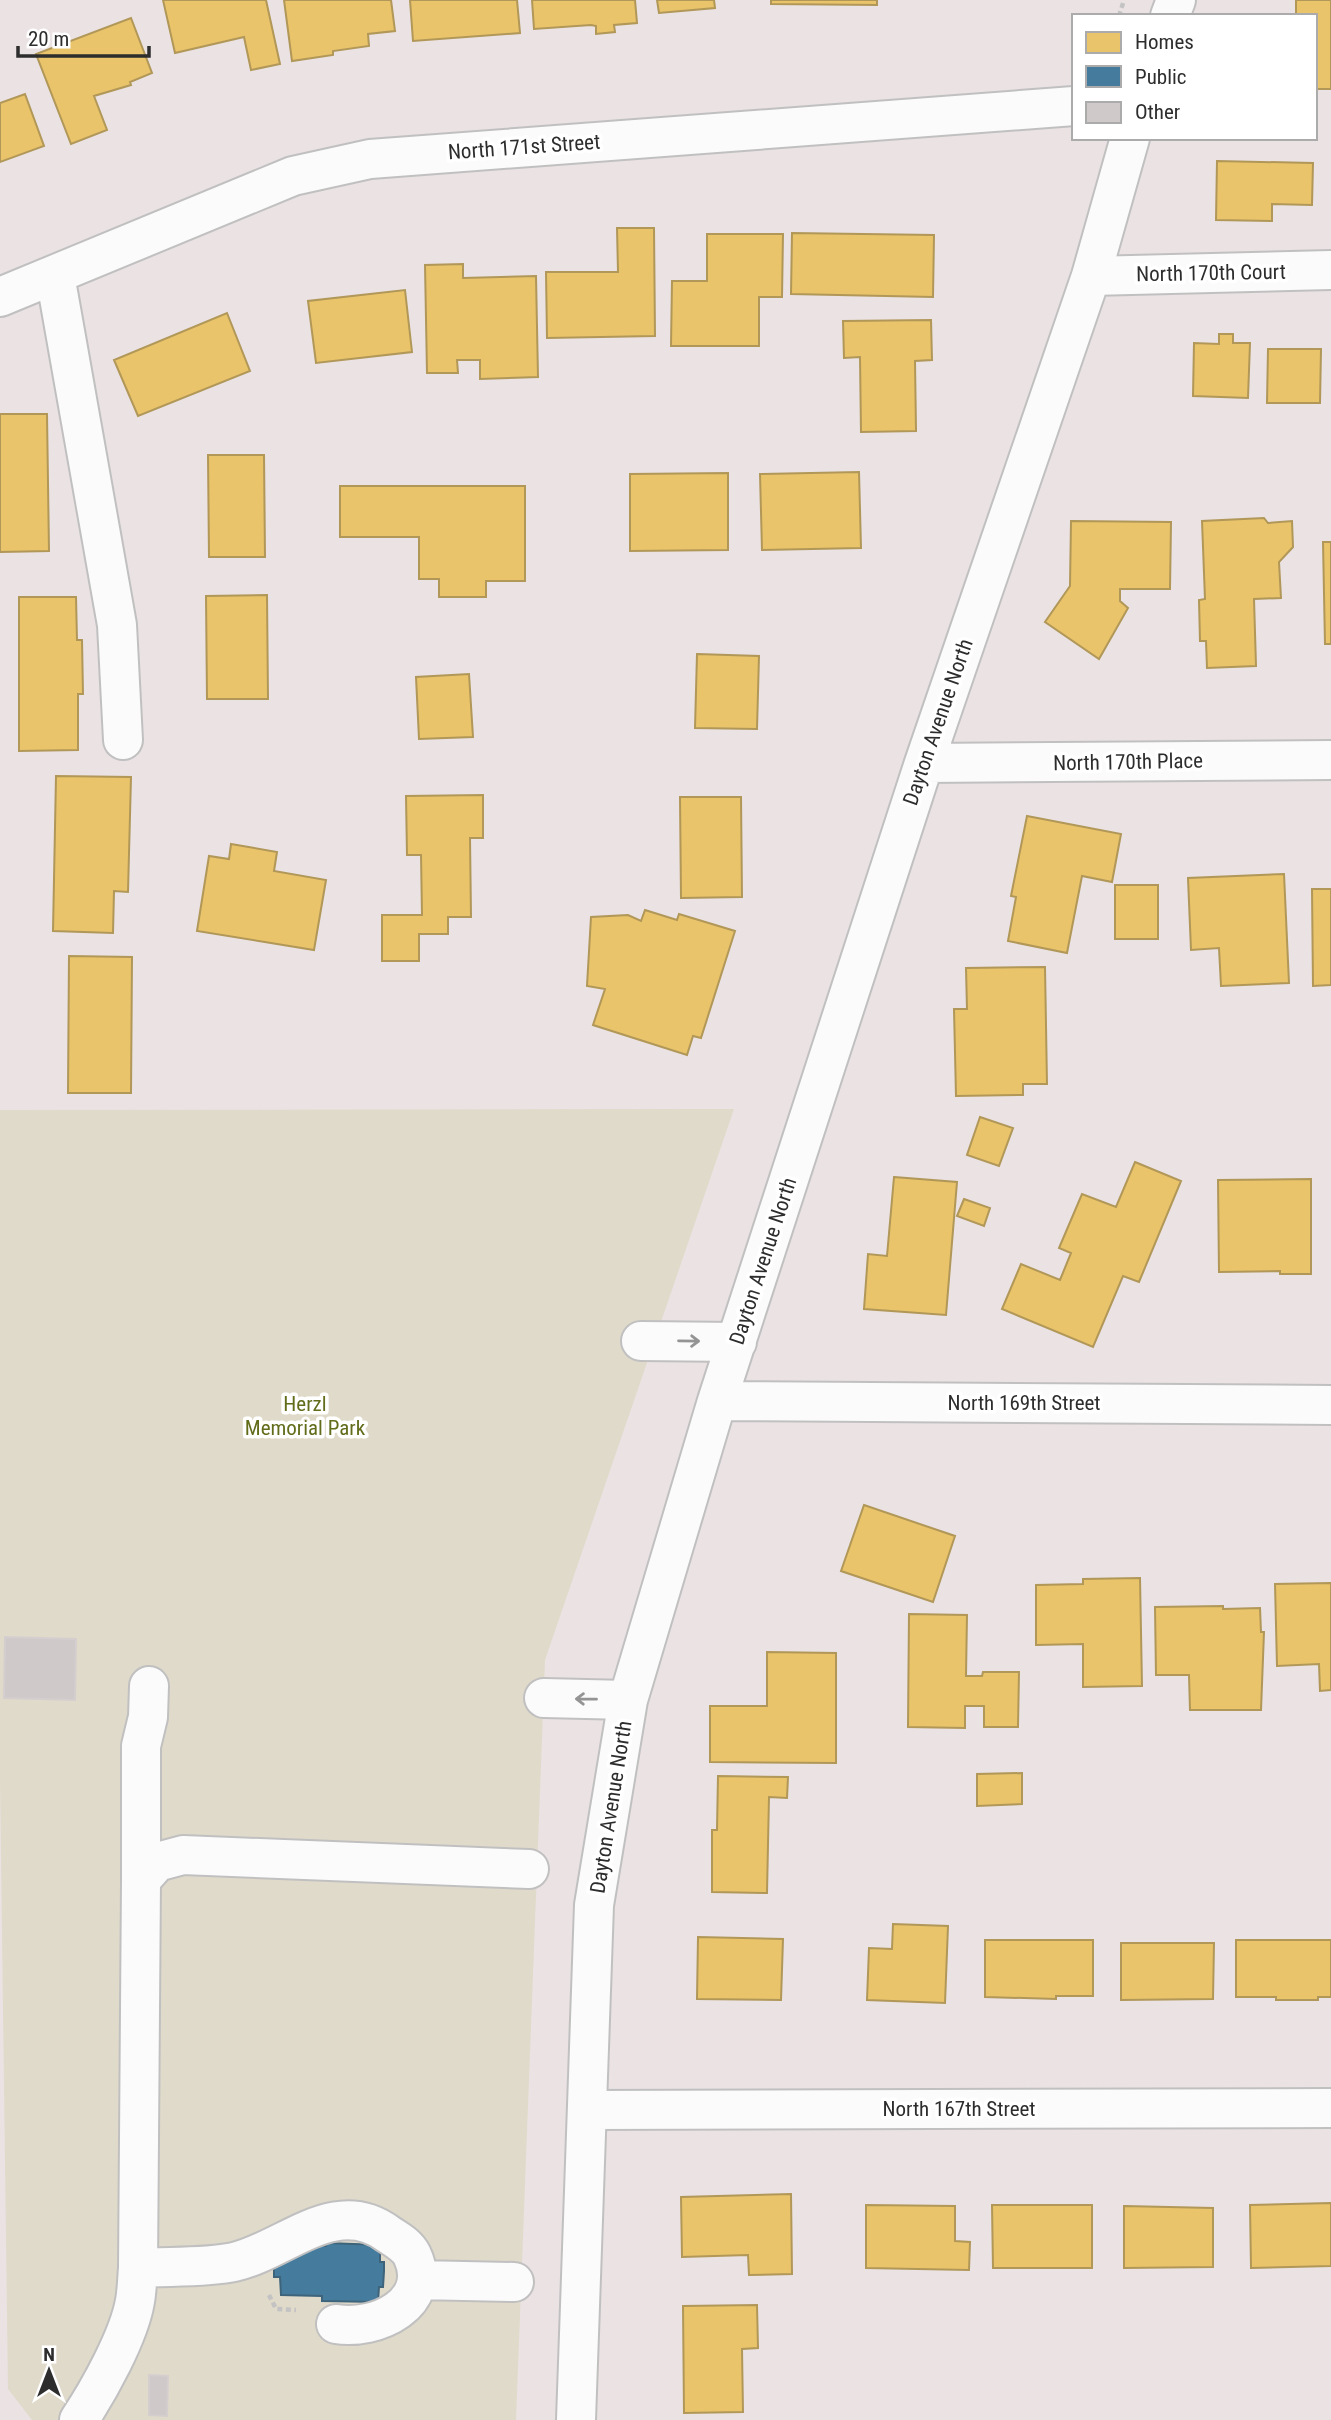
<svg xmlns="http://www.w3.org/2000/svg" width="1331" height="2420" font-family="'Roboto Condensed',sans-serif">
<style>
.cemetery{fill:#e0daca}
.homes{fill:#e9c46a;stroke:#b19758;stroke-width:2}
.public{fill:#457b9d;stroke:#3e647b;stroke-width:2}
.building{fill:#cfc9ca;stroke:#d5cecf;stroke-width:2}
.lines{fill:none;stroke-linecap:round;stroke-linejoin:round}
.minor-casing{stroke:#c1c0c1;stroke-width:42}
.path{stroke:#c4c3c3;stroke-width:4.5;stroke-dasharray:5 3.5;stroke-linecap:butt}
.minor{stroke:#fcfbfb;stroke-width:38}
.oneway{stroke:#949494}
.labels{text-anchor:middle;stroke-width:7;stroke-linejoin:round;paint-order:stroke}
.street-label{font-size:21px;fill:#2d2d2d;stroke:#fff}
.park-label{font-size:21px;fill:#626c1a;stroke:#fff}
</style>
<rect width="100%" height="100%" fill="#eae2e3"/>
<path class="cemetery" d="M734,1109L545,1660L516,2420H32L8,2389L0,1779V1110Z"/>
<path class="homes" d="M163,0H266L280,64L251,70L244,37L175,53Z
M284,0H391L395,31L368,34L369,46L333,51V55L292,61Z
M410,0H517L520,33L413,41Z
M532,0H635L637,23L614,25L615,32L596,34V26L591,25L534,29Z
M657,0H714L715,8L659,13Z
M771,0H877V5L771,4Z
M1296,0H1331V89H1315V16H1296Z
M131,18L152,73L130,82L131,85L94,96L107,130L71,144L36,54Z
M25,94L44,146L0,162V103Z
M1217,161L1313,163L1312,205L1272,204V221L1216,220Z
M617,228H654L655,336L547,338L546,272H618Z
M792,233L934,235L933,297L791,294Z
M707,234H783L782,297H759V346H671L672,281H707Z
M463,264V278L536,276L538,377L480,379V360H457L458,373H427L425,265Z
M405,290L412,352L316,363L308,301Z
M227,313L250,371L138,416L114,360Z
M931,320L932,360L915,361L916,431L861,432L860,357L844,358L843,321Z
M1219,334H1233V343H1250L1248,398L1193,396L1194,343L1219,344Z
M1268,349H1321L1320,403H1267Z
M0,414H47L49,551L0,552Z
M208,455H264L265,557H209Z
M859,472L861,548L762,550L760,474Z
M728,473V550L630,551V474Z
M340,486H525V581H486V597H439V579H419V537H340Z
M1264,518L1268,523L1292,521L1293,547L1279,562L1281,598L1254,599L1256,666L1207,668L1206,641H1200L1199,600L1205,599L1202,521Z
M1071,521L1171,522L1170,589H1120V601L1128,608L1099,659L1045,622L1070,586Z
M1323,542H1331V644H1325Z
M267,595L268,699H207L206,596Z
M19,597H76L77,640H82L83,694H78V750L19,751Z
M697,654L759,656L757,729L695,728Z
M469,674L473,737L419,739L416,677Z
M56,776L131,777L128,892L114,891L113,933L53,931Z
M483,795V838H470L471,917H448V934H419V961H382V915H422L421,855H407L406,796Z
M680,797H741L742,897L681,898Z
M1027,816L1121,834L1112,882L1082,876L1067,953L1008,941L1016,897L1011,896Z
M231,844L277,852L274,871L326,880L314,950L197,931L209,856L229,859Z
M1284,874L1289,983L1221,986L1219,948L1191,950L1188,878Z
M1115,885H1158V939H1115Z
M1312,889H1331V985L1313,986Z
M645,910L677,920L679,914L735,931L701,1038L693,1036L687,1055L593,1025L605,989L587,986L591,917L628,915L641,921Z
M69,956L132,957L131,1093H68Z
M1045,967L1047,1084H1023V1095L956,1096L954,1009H967L966,968Z
M980,1117L1013,1128L999,1166L967,1155Z
M1135,1162L1181,1181L1139,1282L1123,1276L1093,1347L1002,1309L1021,1264L1060,1280L1071,1253L1059,1248L1082,1194L1116,1207Z
M894,1177L957,1182L946,1315L864,1309L868,1254L887,1256Z
M1311,1179V1274H1280V1271L1219,1272L1218,1180Z
M964,1199L990,1208L984,1226L957,1216Z
M864,1505L955,1536L933,1602L841,1571Z
M1140,1578L1142,1686L1083,1687V1644L1036,1645V1585L1083,1584V1579Z
M1331,1583V1690L1320,1691L1319,1664L1277,1666L1275,1584Z
M1223,1606V1609L1260,1608L1261,1632H1264L1261,1710H1190L1189,1675H1156L1155,1607Z
M909,1614L967,1615L966,1676H982L983,1672H1019L1018,1727H984V1706H965V1728L908,1727Z
M767,1652L836,1653V1763L710,1762V1706H767Z
M1022,1773V1804L977,1806V1774Z
M718,1776L788,1777L787,1798L769,1797L767,1893L712,1892V1830H717Z
M893,1924L948,1926L945,2003L867,2000L869,1948L892,1949Z
M698,1937L783,1939L781,2000L697,1999Z
M985,1940H1093V1996H1056V1999L985,1997Z
M1236,1940H1331V1997H1318V2000H1276V1997H1236Z
M1121,1943H1214L1213,1999L1121,2000Z
M791,2194L792,2274L749,2275L748,2255L682,2257L681,2197Z
M1331,2203V2266L1251,2268L1250,2205Z
M866,2205L955,2206V2241L970,2242L969,2270L866,2268Z
M992,2205H1092V2268H993Z
M1124,2206L1213,2208V2267L1124,2268Z
M757,2305L758,2348L742,2349L743,2412L684,2413L683,2306Z"/>
<path class="public" d="M327,2243L380,2245V2262H384V2271L383,2287H379L378,2302L322,2301V2296L281,2295L280,2277H274V2263L282,2257H297V2248L306,2245L326,2246Z"/>
<path class="building" d="M5,1637L76,1639L75,1700L4,1698Z
M149,2375L168,2376L167,2416L149,2415Z"/>
<g class="lines">
<g class="minor-casing">
<path id="minor" d="M1170,16L1176,0
M55,275L117,625L123,740
M1091,276L1331,270
M0,297L293,176L370,159L1074,106
M924,763L1331,760
M641,1341L737,1342
M717,1401L1331,1405
M544,1698L628,1700
M141,1880V1746L148,1717L149,1686
M587,2110L1331,2108
M138,2268C167,2266 207,2268 234,2262C286,2250 335,2195 388,2234C397,2240 407,2245 412,2255C435,2303 376,2331 336,2324
M418,2280L514,2282
M79,2420C99,2390 129,2336 135,2301C137,2290 137,2279 138,2268L141,1880L157,1862L183,1855L529,1869
M576,2420L594,1905L628,1700L717,1401L924,763L1091,276L1130,138"/>
</g>
<path class="path" d="M1119,16L1124,0
M269,2295L276,2309L296,2310"/>
<use href="#minor" class="minor"/>
</g>
<defs><path id="oneway-shaft" d="M-6 0H5M1.5-3L5.5 0L1.5 3" fill="none" stroke-width="1.6" stroke-linecap="round" stroke-linejoin="round" transform="scale(1.75)"/></defs>
<g class="oneway">
<use href="#oneway-shaft" transform="translate(689 1341) rotate(1)"/>
<use href="#oneway-shaft" transform="translate(586 1699) rotate(-179)"/>
</g>
<g class="labels">
<g class="street-label">
<text transform="translate(524 147) rotate(-4)" y="7">North 171st Street</text>
<text transform="translate(1211 273) rotate(-1)" y="7">North 170th Court</text>
<text transform="translate(938 722) rotate(-71)" y="7">Dayton Avenue North</text>
<text transform="translate(1128 762) rotate(-1)" y="7">North 170th Place</text>
<text transform="translate(763 1261) rotate(-72)" y="7">Dayton Avenue North</text>
<text x="1024" y="1410">North 169th Street</text>
<text transform="translate(611 1807) rotate(-81)" y="7">Dayton Avenue North</text>
<text x="959" y="2116">North 167th Street</text>
</g>
<g class="park-label">
<text x="305" y="1411">Herzl<tspan x="305" dy="24">Memorial Park</tspan></text>
</g>
</g>
<rect x="1072" y="14" width="245" height="126" fill="#ffffff" stroke="#ababab" stroke-width="2"/>
<rect x="1086" y="32" width="35" height="21" fill="#e9c46a" stroke="#ababab" stroke-width="2"/>
<text x="1135" y="49" font-size="21" fill="#2d2d2d">Homes</text>
<rect x="1086" y="66" width="35" height="21" fill="#457b9d" stroke="#ababab" stroke-width="2"/>
<text x="1135" y="84" font-size="21" fill="#2d2d2d">Public</text>
<rect x="1086" y="102" width="35" height="21" fill="#cfc9ca" stroke="#ababab" stroke-width="2"/>
<text x="1135" y="119" font-size="21" fill="#2d2d2d">Other</text>
<g transform="translate(49 2371)" stroke="#ffffff" stroke-width="5" paint-order="stroke">
<path d="M0-5L12 26L0 18L-12 26Z" fill="#2d2d2d"/>
<text y="-10" font-size="19" font-weight="bold" text-anchor="middle" fill="#2d2d2d">N</text>
</g>
<path d="M18 46v10h131v-10" fill="none" stroke="#2d2d2d" stroke-width="3.5"/>
<text x="28" y="46" font-size="21" fill="#2d2d2d" stroke="#ffffff" stroke-width="5" paint-order="stroke">20 m</text>
</svg>
